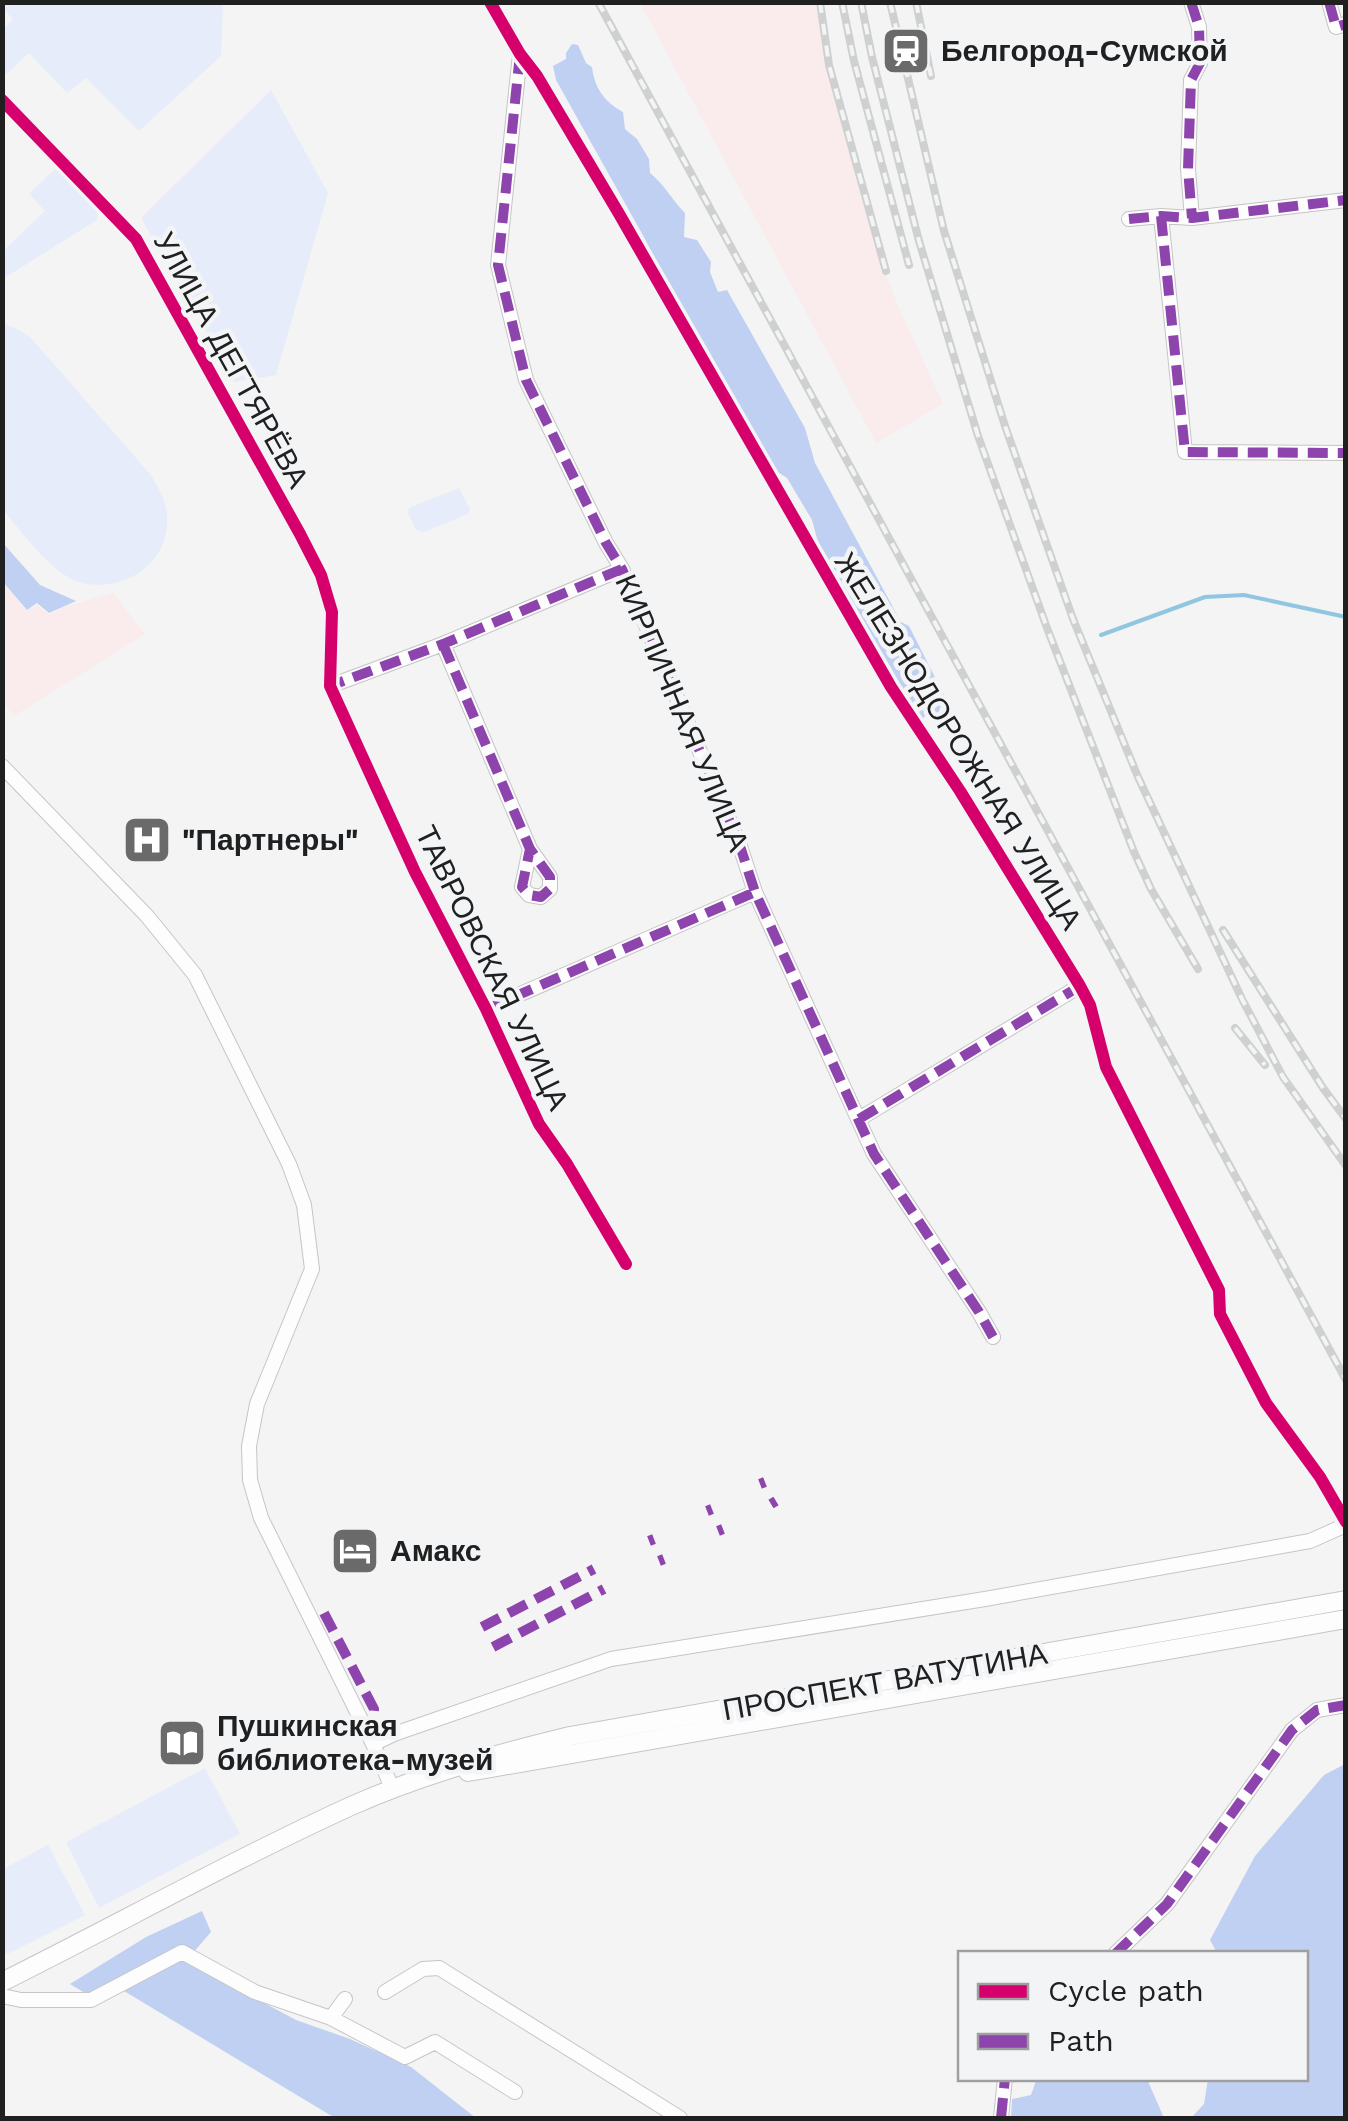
<svg xmlns="http://www.w3.org/2000/svg" width="1348" height="2121" font-family="'Work Sans',sans-serif">
<style>
.industrial{fill:#faebec}
.green{fill:#e6ecf9}
.forest{fill:#c0d0f2}
.lines{fill:none;stroke-linecap:round;stroke-linejoin:round}
.stream{stroke:#91c6e1;stroke-width:4}
.minor-casing{stroke:#c5c5c6;stroke-width:16}
.major-casing{stroke:#c5c5c6;stroke-width:20}
.minor{stroke:#fdfdfe;stroke-width:14}
.major{stroke:#fdfdfe;stroke-width:18}
.rail-casing{stroke:#cfd0d0;stroke-width:8}
.rail{stroke:#f3f4f6;stroke-width:4;stroke-dasharray:11;stroke-linecap:butt}
.quiet{stroke:#8e44ad;stroke-width:10;stroke-dasharray:20 10;stroke-linecap:butt}
.cycleway-casing{stroke:#f3f4f6;stroke-width:19}
.cycleway{stroke:#d6006c;stroke-width:12}
.labels{text-anchor:middle;stroke-width:9;stroke-linejoin:round;paint-order:stroke}
.poi-label{font-size:30px;font-weight:bold;fill:#202021;stroke:#f3f4f6;text-anchor:start}
.street-label{font-size:30px;fill:#202021;stroke:#f3f4f6}
</style>
<rect width="100%" height="100%" fill="#f4f4f5"/>
<path class="industrial" d="M640,3H822L826,58L880,259L896,301L943,404L876,443Z
M3,583L27,611L37,605L49,615L64,607L113,593L145,634L14,716L3,703Z"/>
<path class="green" d="M3,2L223,3L221,56L139,131L86,78L67,93L29,53L3,77V29L13,19L3,9Z
M271,90L328,193L276,375L234,382L141,218Z
M56,168L98,210L97,220L3,279V251L45,211L29,194Z
M3,323L17,329L31,338L150,474C159,488 166,500 167,517C171,568 111,601 68,577C44,563 21,531 3,510Z
M459,488L470,509L468,514L424,532L416,530L408,513L409,508Z
M205,1768L240,1834L99,1908L66,1842Z
M48,1845L85,1915L3,1956V1869Z"/>
<path class="forest" d="M572,44L578,45L586,63L592,67C594,87 604,102 623,112L625,129L637,139L649,159L650,173C665,185 672,200 685,213L684,237L697,240L711,262L710,272L718,292L727,290L805,428L815,463L901,622L909,626L944,695L938,715H926L919,723L819,546L812,520L787,478L773,469L675,301L645,239L556,80L553,66L566,59V53Z
M2,542L40,585L76,601L49,613L37,603L27,610L3,582Z
M1345,1764V2118H1191L1204,2104L1208,2079L1306,2078V1954L1217,1953L1210,1940L1255,1856L1324,1775Z
M202,1911L211,1932L186,1961L296,2020L350,2039L411,2067L476,2118H335L124,1991L98,2001L70,1984L146,1937Z
M1037,2078L1147,2079L1164,2118H1011L1012,2099L1031,2095Z"/>
<g class="lines">
<path class="stream" d="M1101,635L1205,597L1244,595L1346,617"/>
<g class="minor-casing">
<path id="minor" d="M490,2L520,54L537,76L618,212L891,687L960,791L1080,986L1090,1005L1106,1067L1219,1290L1220,1314L1266,1403L1320,1477L1346,1522
M1191,2L1199,27L1200,63L1191,80L1188,169L1192,218
M1329,2L1336,27L1346,24
M520,54L498,265L526,380L606,543L622,569L739,843L755,892L874,1154L979,1312L993,1337
M2,100L136,239L300,534L321,575L332,612L330,686L415,872L486,1009L539,1124L567,1164L626,1264
M1161,216L1185,452L1346,453
M1129,219L1161,216L1192,218L1346,200
M443,644L530,849L550,877V889L541,897L529,895L522,887L530,849
M330,686L443,644L622,569
M2,766L147,916L195,975L289,1164L304,1205L312,1269L257,1404L249,1446L250,1480L261,1518L373,1744L393,1790
M486,1009L755,892
M859,1119L1080,986
M373,1744L394,1734L611,1659L985,1599L1310,1541L1346,1525
M1115,1954L1167,1904L1292,1730L1317,1710L1346,1705
M385,1992L423,1969L439,1968L680,2118
M2,1996L21,2000H91L182,1952L255,1992L331,2018L345,1999
M331,2018L405,2057L435,2042L515,2092
M1001,2118L1005,2078"/>
</g>
<g class="major-casing">
<path id="major" d="M468,1772L1346,1619
M2,1982C118,1924 233,1860 351,1806C421,1775 496,1754 570,1736L1346,1600"/>
</g>
<use href="#minor" class="minor"/>
<use href="#major" class="major"/>
<g class="rail-casing">
<path id="rail" d="M598,2L1346,1380
M820,2L829,65L886,271
M842,2L854,61L909,265
M861,2L872,57L919,241L978,436L1047,628L1134,852L1151,889L1198,969
M890,2L944,231L1005,426L1073,619L1138,777L1242,999L1283,1077L1346,1166
M916,2L931,76
M1223,930L1323,1088L1346,1119
M1235,1028L1265,1065"/>
</g>
<use href="#rail" class="rail"/>
<path class="quiet" d="M1191,2L1199,27L1200,63L1191,80L1188,169L1192,218
M1329,2L1336,27L1346,24
M520,54L498,265L526,380L606,543L622,569L739,843L755,892L874,1154L979,1312L993,1337
M1161,216L1185,452L1346,453
M1129,219L1161,216L1192,218L1346,200
M443,644L530,849L550,877V889L541,897L529,895L522,887L530,849
M332,691L330,686L443,644L622,569
M486,1009L755,892
M859,1119L1080,986
M760,1484L765,1482
M771,1504L776,1501
M707,1511L712,1509
M718,1531L723,1529
M649,1541L654,1539
M659,1561L664,1559
M324,1613L374,1709L373,1722L381,1729
M482,1627L594,1569
M493,1647L604,1589
M1115,1954L1167,1904L1292,1730L1317,1710L1346,1705
M1001,2118L1005,2078"/>
<g class="cycleway-casing">
<path id="cycleway" d="M490,2L520,54L537,76L618,212L891,687L960,791L1080,986L1090,1005L1106,1067L1219,1290L1220,1314L1266,1403L1320,1477L1346,1522
M2,100L136,239L300,534L321,575L332,612L330,686L415,872L486,1009L539,1124L567,1164L626,1264"/>
</g>
<use href="#cycleway" class="cycleway"/>
</g>
<defs>
<g id="station-square" transform="scale(2.5)"><rect x="-9" y="-9" width="18" height="18" rx="4" fill="#6a6a6b" stroke="#f3f4f6"/><path d="M-3-6H3Q5-6 5-4V2Q5 4 3 4L4.5 6H3L1.5 4h-3L-3 6H-4.5L-3 4Q-5 4-5 2V-4Q-5-6-3-6ZM-3.5-4v3h7v-3ZM-3.5 1v1.5H-2V1ZM2 1v1.5H3.5V1Z" fill="#fff"/></g>
<g id="hospital-square" transform="scale(2.5)"><rect x="-9" y="-9" width="18" height="18" rx="4" fill="#6a6a6b" stroke="#f3f4f6"/><path d="M-5-5h3v3.5h4V-5h3V5h-3V1.5h-4V5h-3Z" fill="#fff"/></g>
<g id="hotel-square" transform="scale(2.5)"><rect x="-9" y="-9" width="18" height="18" rx="4" fill="#6a6a6b" stroke="#f3f4f6"/><path d="M-6-4.5h1.5V1H6V5H4.5V3h-9V5H-6ZM-4 0a1.8 1.8 0 1 1 3.6 0ZM.5 0V-2.5h3Q6-2.5 6 0Z" fill="#fff"/></g>
<g id="library-square" transform="scale(2.5)"><rect x="-9" y="-9" width="18" height="18" rx="4" fill="#6a6a6b" stroke="#f3f4f6"/><path d="M-6-4Q-3-5.5-.7-3.5V5Q-3 3-6 4ZM6-4Q3-5.5 .7-3.5V5Q3 3 6 4Z" fill="#fff"/></g>
</defs>
<g fill-rule="evenodd">
<use href="#station-square" x="906" y="51"/>
<use href="#hospital-square" x="147" y="840"/>
<use href="#hotel-square" x="355" y="1551"/>
<use href="#library-square" x="182" y="1743"/>
</g>
<g class="labels">
<g class="poi-label">
<text x="941" y="61">Белгород-Сумской</text>
<text x="182" y="850">"Партнеры"</text>
<text x="390" y="1561">Амакс</text>
<text x="217" y="1736">Пушкинская<tspan x="217" dy="34">библиотека-музей</tspan></text>
</g>
<g class="street-label">
<text transform="translate(231 360) rotate(61)" y="10">УЛИЦА ДЕГТЯРЁВА</text>
<text transform="translate(682 713) rotate(67)" y="10">КИРПИЧНАЯ УЛИЦА</text>
<text transform="translate(958 741) rotate(58)" y="10">ЖЕЛЕЗНОДОРОЖНАЯ УЛИЦА</text>
<text transform="translate(492 968) rotate(64)" y="10">ТАВРОВСКАЯ УЛИЦА</text>
<text transform="translate(885 1682) rotate(-10)" y="10">ПРОСПЕКТ ВАТУТИНА</text>
</g>
</g>
<rect width="1348" height="2121" fill="none" stroke="#202021" stroke-width="10"/>
<rect x="958" y="1951" width="350" height="130" fill="#f3f4f6" stroke="#9f9fa1" stroke-width="2.5"/>
<rect x="978" y="1984" width="50" height="15" fill="#d6006c" stroke="#9f9fa1" stroke-width="2.5"/>
<text x="1048" y="2001" font-size="30" fill="#202021">Cycle path</text>
<rect x="978" y="2034" width="50" height="15" fill="#8e44ad" stroke="#9f9fa1" stroke-width="2.5"/>
<text x="1048" y="2051" font-size="30" fill="#202021">Path</text>
</svg>
